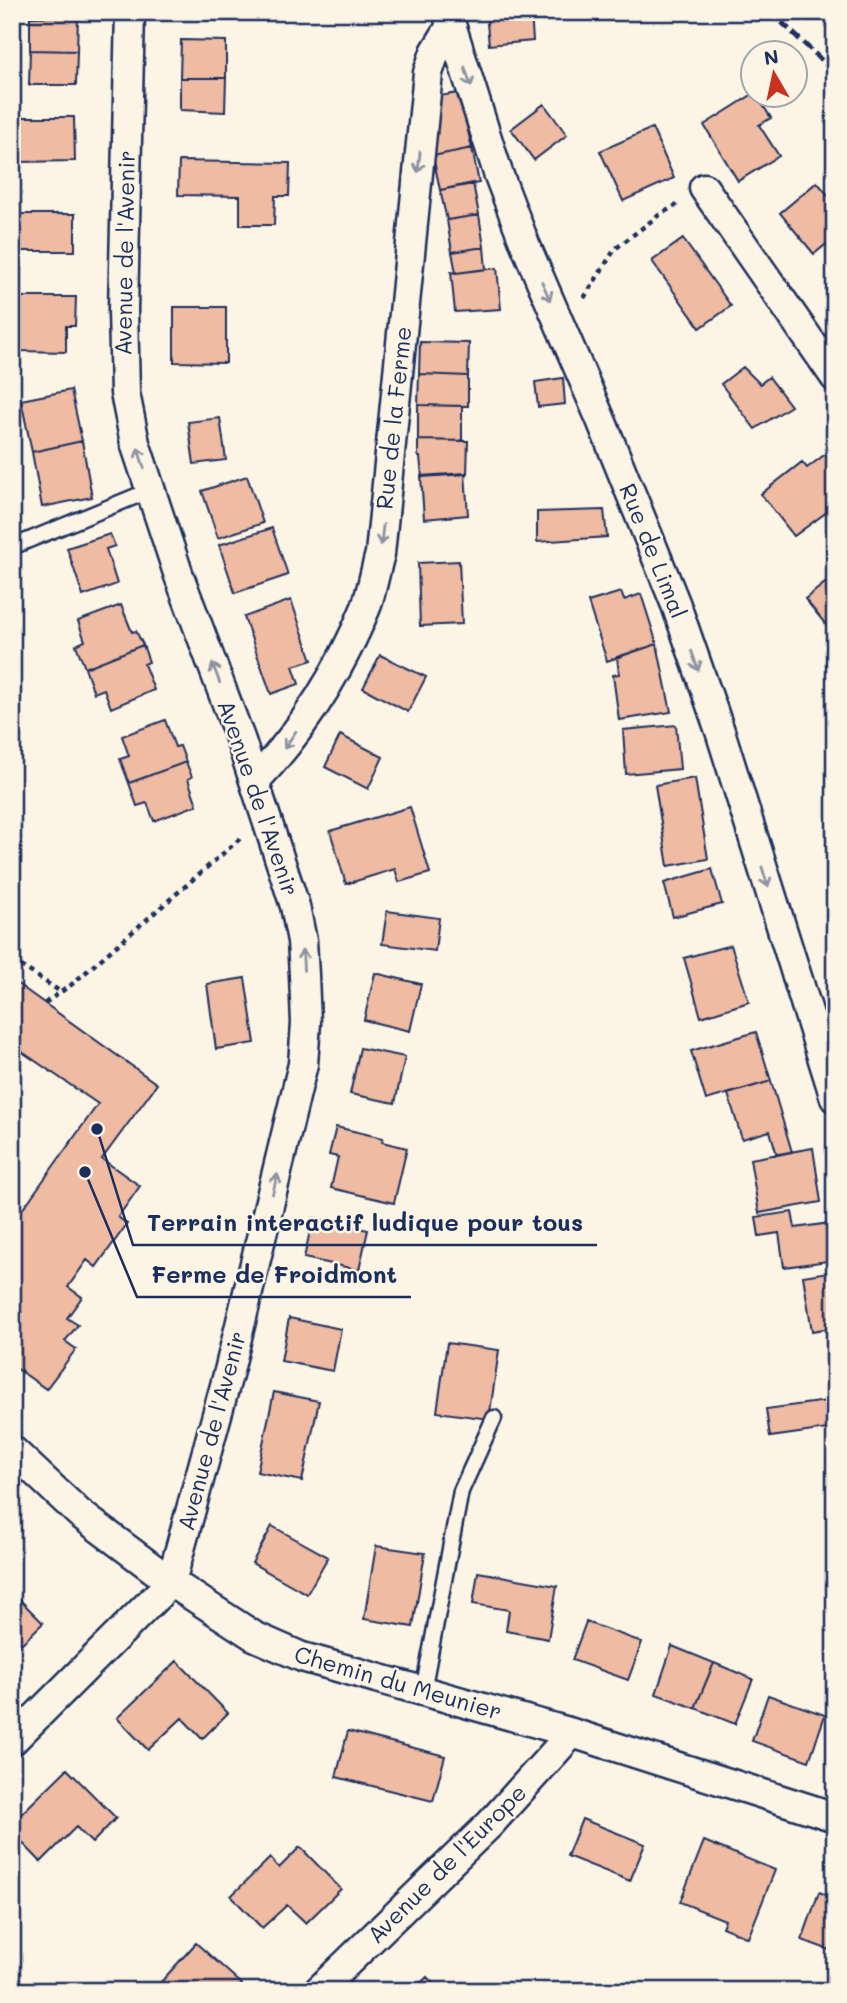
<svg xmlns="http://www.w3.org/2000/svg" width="847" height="2003" font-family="Mali,sans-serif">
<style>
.building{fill:#efbba2;stroke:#1b2f5e;stroke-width:2}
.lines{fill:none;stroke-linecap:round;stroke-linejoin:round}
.service-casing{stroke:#1b2f5e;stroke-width:19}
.minor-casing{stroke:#1b2f5e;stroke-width:33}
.path{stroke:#1b2f5e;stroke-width:4.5;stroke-dasharray:5 5;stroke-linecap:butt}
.service{stroke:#fcf5e5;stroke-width:14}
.minor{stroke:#fcf5e5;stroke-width:28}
.rail{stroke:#1b2f5e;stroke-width:5;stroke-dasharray:10 5;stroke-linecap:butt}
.oneway{stroke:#8c92a2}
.labels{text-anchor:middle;stroke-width:5;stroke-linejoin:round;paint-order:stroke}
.street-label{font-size:23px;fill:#1b2f5e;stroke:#fcf5e5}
.leader{fill:none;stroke:#1b2f5e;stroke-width:2.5}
.callout-dot{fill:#1b2f5e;stroke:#fcf5e5;stroke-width:2.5}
.callout-label{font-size:24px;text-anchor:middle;font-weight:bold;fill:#1b2f5e;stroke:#fcf5e5;stroke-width:5;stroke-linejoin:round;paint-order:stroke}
</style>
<rect width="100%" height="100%" fill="#fcf5e5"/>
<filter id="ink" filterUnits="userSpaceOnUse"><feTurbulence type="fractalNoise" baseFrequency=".0143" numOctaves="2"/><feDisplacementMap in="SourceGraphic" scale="14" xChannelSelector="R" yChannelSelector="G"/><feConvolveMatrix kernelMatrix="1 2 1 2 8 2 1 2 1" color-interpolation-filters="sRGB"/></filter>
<g filter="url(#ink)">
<path class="building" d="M486,12H531L533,41L489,45Z
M78,16L77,51L30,50V17Z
M181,40L226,41V78H180Z
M30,50L77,51L76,85H29Z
M180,78H226L225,112L180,110Z
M459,93L472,148L433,156L439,96Z
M753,94H756L771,118L759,125L779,156L738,181L704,125Z
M544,104L567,135L534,160L511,129Z
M18,117H74L75,161L18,162Z
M652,128L674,178L623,201L600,151Z
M472,148L479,183L440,190L433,156Z
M179,161L290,163L289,196H275L274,225H240V196L178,195Z
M817,182L835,203V237L814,254L780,213Z
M473,183L479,215L447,220L440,190Z
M12,214H75V251H12Z
M479,215L484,247L452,252L447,220Z
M683,239L731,306L700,328L652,261Z
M484,247L486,269L456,273L452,252Z
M497,268L501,309L455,312L451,272L456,273Z
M19,297H76L75,326H66V352L19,351Z
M174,307H226V363L174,362Z
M420,342L469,343L468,376L419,374Z
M743,367L760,384L769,377L791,406L755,429L721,384Z
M419,374L468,376V406L418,405Z
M563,378L565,404L538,407L535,382Z
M71,390L82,441L32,452L21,400Z
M418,405L462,406V441L418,440Z
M220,418L226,460L194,464L188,422Z
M418,440L468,441L467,474L422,477L420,457H418Z
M82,441L92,497L42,507L32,452Z
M831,450L835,455V490L828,495L835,506L794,536L761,494L802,462L807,468Z
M465,473L468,515L424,519L421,476Z
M247,476L263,523L218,538L202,491Z
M604,510L607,537L537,542V512Z
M272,528L288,575L235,593L219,545Z
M110,534L115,546L106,549L117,584L83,596L67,548Z
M459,561L462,624L420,626L418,563Z
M835,575V636L805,599Z
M621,592L624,600L641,594L657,644L607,661L588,602Z
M291,600L312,660L293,666L299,684L271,694L244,617Z
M121,605L132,632L136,631L143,645L85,668L76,645L85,641L78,621Z
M657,644L671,712L619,720L613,675L619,674L617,657Z
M143,645L149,662L144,664L154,690L111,708L104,689L94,693L85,668Z
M380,655L426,677L408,712L363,688Z
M165,720L175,747L180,746L186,762L129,783L120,759L129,756L122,736Z
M676,725L680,769L626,774L623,730Z
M340,735L383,757L368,789L325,767Z
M186,762L192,777L188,779L197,805L154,821L147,803L137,806L129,783Z
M695,778L708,859L668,866L655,785Z
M410,807L430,873L399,882L395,869L346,884L330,831Z
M712,869L722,904L673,917L664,883Z
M387,911L439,918L435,951L382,944Z
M731,945L749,1002L701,1017L684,958Z
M375,973L421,984L410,1031L364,1020Z
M245,978L255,1043L216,1049L207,984Z
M12,980L157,1084L102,1159L140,1186L118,1217L127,1224L96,1267L87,1260L68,1287L82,1297L67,1318L78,1325L65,1341L76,1349L46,1389L12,1365V1224L98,1104L12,1045Z
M756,1032L771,1081L706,1100L691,1051Z
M360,1048L405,1057L395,1103L350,1094Z
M771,1081L792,1152L777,1155L770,1131L742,1139L728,1094Z
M336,1127L383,1138L382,1142L407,1148L394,1203L331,1188L338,1157L329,1155Z
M813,1148L821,1202L759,1213L750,1159Z
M792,1212L795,1228L830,1223L835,1260L784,1267L779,1233L759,1236L756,1217Z
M313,1218L368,1230L359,1270L304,1258Z
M835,1271V1327L812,1331L803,1276Z
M289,1318L341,1329L333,1371L281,1361Z
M447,1343L499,1350L489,1419L437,1412Z
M274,1392L319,1401L302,1481L257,1472Z
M835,1400V1428L770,1437L766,1409Z
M272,1526L328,1557L307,1594L252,1563Z
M376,1546L425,1553L413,1627L364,1619Z
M478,1572L557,1586L548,1639L506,1631L509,1610L473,1604Z
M12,1592L43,1623L18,1647L12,1641Z
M586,1622L642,1642L628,1680L572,1660Z
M672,1646L714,1663L695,1708L656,1694Z
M177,1661L228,1713L202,1739L182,1718L148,1750L117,1718Z
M714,1663L753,1679L735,1724L695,1708Z
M768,1695L825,1715L809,1761L752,1741Z
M348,1731L445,1756L433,1801L336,1777Z
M67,1769L116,1818L92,1843L76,1827L41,1862L12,1832V1823Z
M582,1819L645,1844L630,1881L567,1856Z
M704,1841L775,1870L748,1938L722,1927L725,1920L680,1902Z
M300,1847L341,1889L306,1923L287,1905L262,1928L231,1896L270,1858L279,1868Z
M819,1892L835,1898V1952L802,1940Z
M196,1943L242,1984L236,1991H169L160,1983Z
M427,1977L440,1991H412Z"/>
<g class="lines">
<g class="service-casing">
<path id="service" d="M12,547L151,490
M423,1691L461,1491L494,1418"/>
</g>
<g class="minor-casing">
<path id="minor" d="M447,12L498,173L525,244L601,420L676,605L720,731L835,1098
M704,188L835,377
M255,781C302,731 340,671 366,607C372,590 375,571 380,554L428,73L435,52L451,26
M12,1450L79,1513L171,1582L254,1636L302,1657L572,1733L835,1817
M12,1741L171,1582L229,1371L303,1064L306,1023L304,975L302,941L295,906L241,741L179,576L135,443L125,393L123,310L130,12
M318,1991L490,1824L572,1733"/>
</g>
<path class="path" d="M584,298L615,249L659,215L680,203
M12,960L61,992
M45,1003L71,985L242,837
M12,1047L13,1046"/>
<use href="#service" class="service"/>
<use href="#minor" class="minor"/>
<path class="rail" d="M771,12L835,73
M825,12L835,21"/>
</g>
<defs><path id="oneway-shaft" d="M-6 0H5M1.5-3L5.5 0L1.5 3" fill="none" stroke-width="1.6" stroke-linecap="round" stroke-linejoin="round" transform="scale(1.75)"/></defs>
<g class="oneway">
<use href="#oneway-shaft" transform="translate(468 77) rotate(72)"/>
<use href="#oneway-shaft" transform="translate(419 162) rotate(96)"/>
<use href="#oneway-shaft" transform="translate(546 291) rotate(66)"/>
<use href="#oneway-shaft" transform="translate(141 458) rotate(-108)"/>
<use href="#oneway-shaft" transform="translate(382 535) rotate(96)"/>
<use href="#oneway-shaft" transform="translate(695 661) rotate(71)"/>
<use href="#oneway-shaft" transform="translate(216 673) rotate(-111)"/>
<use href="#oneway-shaft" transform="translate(290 740) rotate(124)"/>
<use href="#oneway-shaft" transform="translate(765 877) rotate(73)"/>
<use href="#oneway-shaft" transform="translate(303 960) rotate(-93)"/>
<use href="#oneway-shaft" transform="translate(275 1184) rotate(-76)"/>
</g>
</g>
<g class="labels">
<g class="street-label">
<text transform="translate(125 253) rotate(-89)" y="8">Avenue de l'Avenir</text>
<text transform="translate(394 418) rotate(-84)" y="8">Rue de la Ferme</text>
<text transform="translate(653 551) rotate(68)" y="8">Rue de Limal</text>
<text transform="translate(258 798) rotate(71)" y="8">Avenue de l'Avenir</text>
<text transform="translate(212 1431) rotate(-75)" y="8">Avenue de l'Avenir</text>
<text transform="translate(398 1683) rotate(16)" y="8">Chemin du Meunier</text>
<text transform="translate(447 1864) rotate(-45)" y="8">Avenue de l'Europe</text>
</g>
</g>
<path class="leader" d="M97 1129L133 1245H597M85 1172L137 1297H411"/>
<g class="callout-dot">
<circle cx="97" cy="1129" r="7"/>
<circle cx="85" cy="1172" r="7"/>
</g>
<g class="callout-label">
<text x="365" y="1231">Terrain interactif ludique pour tous</text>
<text x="274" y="1283">Ferme de Froidmont</text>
</g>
<rect width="847" height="2003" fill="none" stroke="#fcf5e5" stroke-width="42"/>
<rect x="21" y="21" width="805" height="1961" fill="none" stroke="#1b2f5e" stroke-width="2.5" filter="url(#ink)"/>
<g transform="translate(774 74) rotate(351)"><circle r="33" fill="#fcf5e5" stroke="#a2a6af" stroke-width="2"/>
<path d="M0-5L12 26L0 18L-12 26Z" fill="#c8321e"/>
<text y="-10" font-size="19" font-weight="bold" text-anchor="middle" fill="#1b2f5e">N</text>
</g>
</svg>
